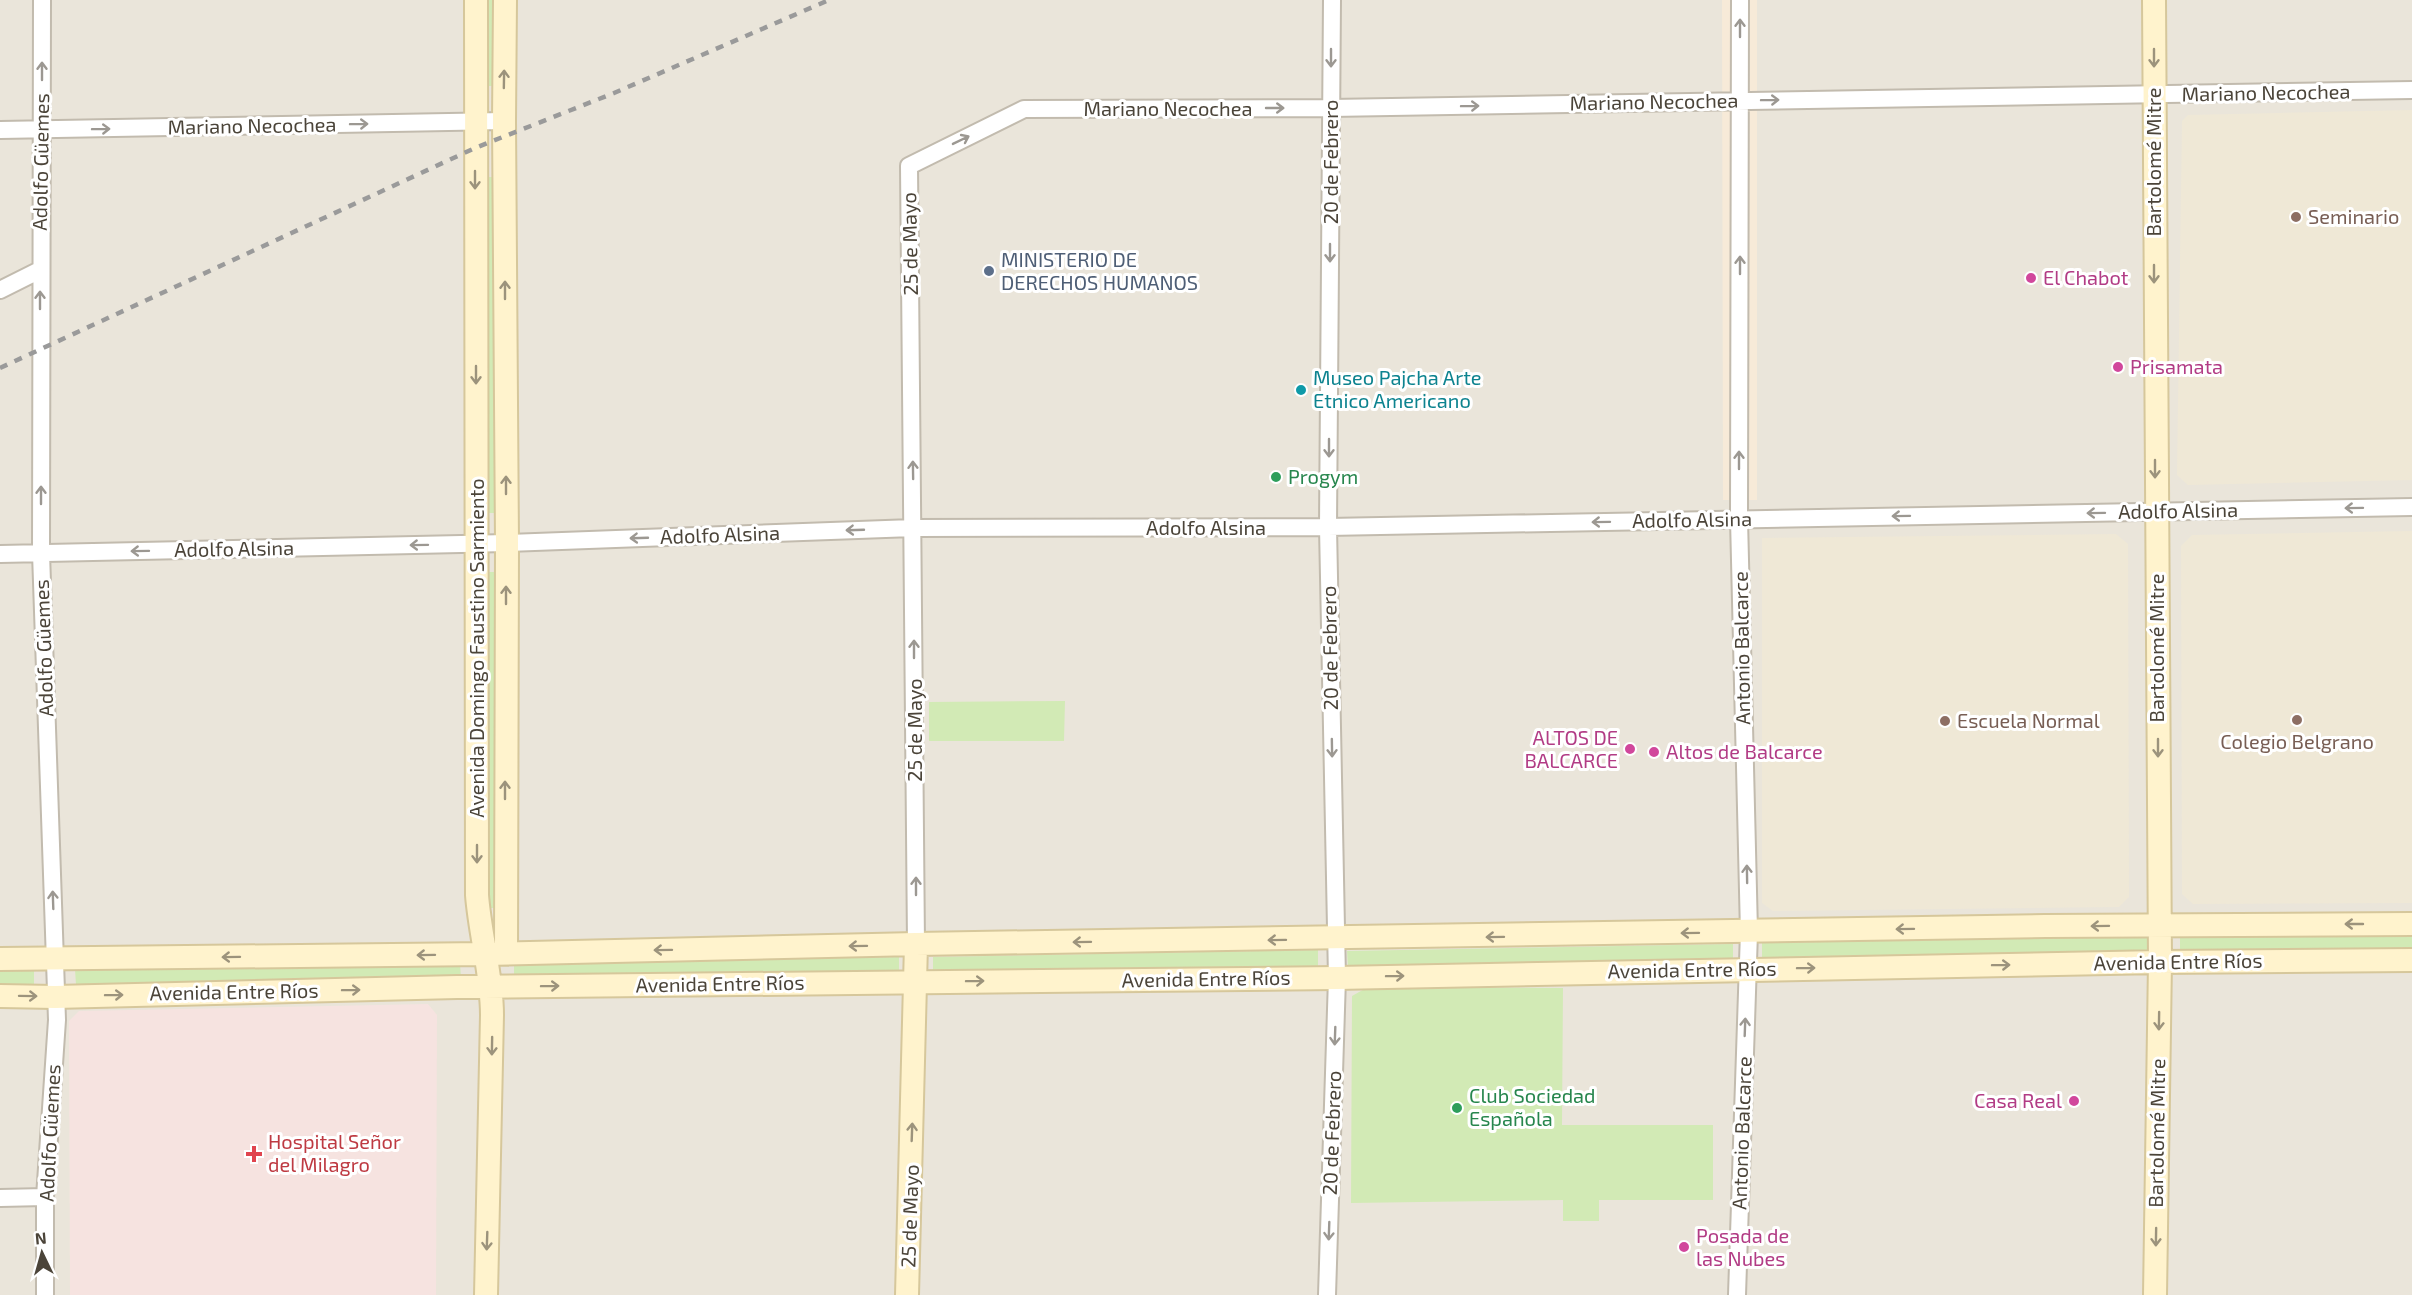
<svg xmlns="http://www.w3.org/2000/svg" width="2412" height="1295" font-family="'Exo 2',sans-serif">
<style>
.residential{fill:#eae5da}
.commercial{fill:#f7ead8}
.education{fill:#efe8d6}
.medical{fill:#f6e3e0}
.green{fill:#d2eab5}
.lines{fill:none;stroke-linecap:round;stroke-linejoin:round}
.street-casing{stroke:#c2bbae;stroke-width:20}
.secondary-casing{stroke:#d6c79b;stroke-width:26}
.street{stroke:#fff;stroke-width:16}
.secondary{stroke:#fff3cd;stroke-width:22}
.rail{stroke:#9a9a9a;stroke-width:4.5;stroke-dasharray:8 8;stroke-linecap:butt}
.oneway{stroke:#9c9892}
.oneway2{stroke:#9c937c}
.education-dot{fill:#8d6e63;stroke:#fff;stroke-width:2}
.service-dot{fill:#5c6f8a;stroke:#fff;stroke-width:2}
.hotel-dot{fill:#d1479c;stroke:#fff;stroke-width:2}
.culture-dot{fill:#0f9aa8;stroke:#fff;stroke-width:2}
.leisure-dot{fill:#2e9e5b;stroke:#fff;stroke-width:2}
.health-dot{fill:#e0444e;stroke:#fff;stroke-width:2}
.labels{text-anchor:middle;stroke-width:6;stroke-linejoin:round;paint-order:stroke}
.street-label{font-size:20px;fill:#4b4439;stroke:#fff}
.education-label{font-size:20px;fill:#785e54;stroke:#fff;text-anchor:start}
.service-label{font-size:20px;fill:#4e5e75;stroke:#fff;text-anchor:start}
.hotel-label{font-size:20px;fill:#b23c85;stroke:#fff;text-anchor:start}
.culture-label{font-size:20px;fill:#0d838f;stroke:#fff;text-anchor:start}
.leisure-label{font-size:20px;fill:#27864d;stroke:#fff;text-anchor:start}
.health-label{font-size:20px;fill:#be3a42;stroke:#fff;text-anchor:start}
</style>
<rect width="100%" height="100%" fill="#f6f3ec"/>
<path class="residential" d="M0,0H2412V1295H0Z"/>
<path class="commercial" d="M1722,0H1757V500H1723Z"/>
<path class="education" d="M2412,110V480L2188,485L2177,475L2182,121L2188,115Z
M2412,531V903L2193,904L2182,894L2181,546L2192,535Z
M2116,534L2128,544L2129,897L2119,907L1773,911L1762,903V538Z"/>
<path class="medical" d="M428,1004L437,1015L436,1295H70L69,1021L79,1011Z"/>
<path class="green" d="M486,0H494V86H485Z
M486,177H494L495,513H487Z
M487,572H495L497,908H489Z
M1065,701L1064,741H929V702Z
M2412,934V950L2180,953V937Z
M2147,936V952L1762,959V943Z
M1733,944V960L1348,967L1347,951Z
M1318,950V966L933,973V957Z
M899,957V973L514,979V963Z
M460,963L461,979L76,985L75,969Z
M34,968V984L0,985V969Z
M1368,987L1563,988L1562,1125H1713V1200H1599V1221H1563V1200L1351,1203L1352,996Z"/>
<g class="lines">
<g class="street-casing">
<path id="street" d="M42,0L41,553L57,1020L45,1197V1295
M0,130L504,121
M0,290L40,270
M0,554L507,543L913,528L1328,527L2412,507
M916,944L909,166L1024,109L1331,108L2412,90
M0,1198L45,1197
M1327,1295L1337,978L1328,527L1332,0
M1737,1295L1749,932L1739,519L1740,0"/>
</g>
<g class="secondary-casing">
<path id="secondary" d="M476,0L477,895C480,935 492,975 492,1015L486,1295
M505,0L504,121L507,543L506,953
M2154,0L2160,962L2155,1295
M0,959L485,954L916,944L2045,926L2412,924
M0,996L55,997L457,987L1337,978L2160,962L2412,960
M907,1295L916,944"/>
</g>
<use href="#street" class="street"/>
<use href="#secondary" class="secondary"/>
<path class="rail" d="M0,368L475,148L614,93L829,0"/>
</g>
<defs><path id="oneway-shaft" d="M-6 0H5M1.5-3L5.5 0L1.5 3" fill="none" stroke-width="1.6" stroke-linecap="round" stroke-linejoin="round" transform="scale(1.5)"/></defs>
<g class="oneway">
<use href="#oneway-shaft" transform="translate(1740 28) rotate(-90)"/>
<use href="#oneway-shaft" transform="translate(1331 58) rotate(90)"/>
<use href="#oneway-shaft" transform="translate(42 71) rotate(-90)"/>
<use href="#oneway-shaft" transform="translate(1770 100) rotate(-1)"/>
<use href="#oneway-shaft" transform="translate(1470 106) rotate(-1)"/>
<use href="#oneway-shaft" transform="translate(1275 108)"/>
<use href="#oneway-shaft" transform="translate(359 124) rotate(-1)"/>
<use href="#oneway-shaft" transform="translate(101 129) rotate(-1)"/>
<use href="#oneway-shaft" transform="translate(961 140) rotate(-26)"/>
<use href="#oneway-shaft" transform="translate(1330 253) rotate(90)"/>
<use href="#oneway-shaft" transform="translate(1740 265) rotate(-90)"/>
<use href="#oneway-shaft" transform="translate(40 300) rotate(-90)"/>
<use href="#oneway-shaft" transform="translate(1329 448) rotate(90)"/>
<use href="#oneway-shaft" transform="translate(1739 460) rotate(-90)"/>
<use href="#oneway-shaft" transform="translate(913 470) rotate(-91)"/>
<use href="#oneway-shaft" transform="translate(41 495) rotate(-90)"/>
<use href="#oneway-shaft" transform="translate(2354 508) rotate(179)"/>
<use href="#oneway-shaft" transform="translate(2096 513) rotate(179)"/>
<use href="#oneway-shaft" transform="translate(1901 516) rotate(179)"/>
<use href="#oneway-shaft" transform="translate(1601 522) rotate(179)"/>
<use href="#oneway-shaft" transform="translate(855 530) rotate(178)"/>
<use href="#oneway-shaft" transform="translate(639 538) rotate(178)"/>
<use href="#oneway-shaft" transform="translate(419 545) rotate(179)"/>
<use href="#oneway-shaft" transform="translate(140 551) rotate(179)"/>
<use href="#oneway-shaft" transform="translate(914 649) rotate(-90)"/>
<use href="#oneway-shaft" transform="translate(1332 748) rotate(89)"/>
<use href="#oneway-shaft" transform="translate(1747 874) rotate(-91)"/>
<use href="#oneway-shaft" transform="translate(916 886) rotate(-90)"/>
<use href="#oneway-shaft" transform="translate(53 900) rotate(-92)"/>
<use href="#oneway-shaft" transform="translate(1745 1027) rotate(-88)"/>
<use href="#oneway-shaft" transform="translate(1335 1036) rotate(92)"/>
<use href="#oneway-shaft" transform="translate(1329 1231) rotate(92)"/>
</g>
<g class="oneway2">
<use href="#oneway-shaft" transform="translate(2154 58) rotate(90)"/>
<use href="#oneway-shaft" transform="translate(504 79) rotate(-89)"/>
<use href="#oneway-shaft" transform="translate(475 180) rotate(90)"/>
<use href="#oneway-shaft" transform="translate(2154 274) rotate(90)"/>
<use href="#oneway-shaft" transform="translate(505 290) rotate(-90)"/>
<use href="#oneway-shaft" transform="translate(476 375) rotate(90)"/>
<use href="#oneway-shaft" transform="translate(2155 469) rotate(90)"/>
<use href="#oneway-shaft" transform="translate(506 485) rotate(-90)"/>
<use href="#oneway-shaft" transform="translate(506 595) rotate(-90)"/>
<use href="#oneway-shaft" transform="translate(2158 748) rotate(90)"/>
<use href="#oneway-shaft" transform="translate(505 790) rotate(-90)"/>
<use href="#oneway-shaft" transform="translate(477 854) rotate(90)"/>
<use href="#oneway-shaft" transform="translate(2354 924) rotate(180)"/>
<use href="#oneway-shaft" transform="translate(2100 926) rotate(179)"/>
<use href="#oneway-shaft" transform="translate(1905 929) rotate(179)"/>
<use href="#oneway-shaft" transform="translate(1690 933) rotate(179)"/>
<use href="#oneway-shaft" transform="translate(1495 937) rotate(179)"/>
<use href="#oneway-shaft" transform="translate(1277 940) rotate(179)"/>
<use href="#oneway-shaft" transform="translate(1082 942) rotate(179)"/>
<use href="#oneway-shaft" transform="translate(858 946) rotate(179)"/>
<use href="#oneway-shaft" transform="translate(663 950) rotate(179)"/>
<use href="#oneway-shaft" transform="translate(426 955) rotate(179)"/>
<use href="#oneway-shaft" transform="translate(231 957) rotate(179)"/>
<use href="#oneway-shaft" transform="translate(2001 965) rotate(-1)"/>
<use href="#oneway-shaft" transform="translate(1806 968) rotate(-1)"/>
<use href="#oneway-shaft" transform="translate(1395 976) rotate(-1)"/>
<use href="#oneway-shaft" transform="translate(975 981) rotate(-1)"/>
<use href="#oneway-shaft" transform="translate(550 986) rotate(-1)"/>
<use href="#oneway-shaft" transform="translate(351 990) rotate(-1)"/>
<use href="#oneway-shaft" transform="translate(114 995) rotate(-1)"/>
<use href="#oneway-shaft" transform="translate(28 996) rotate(1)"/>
<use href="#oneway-shaft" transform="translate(2159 1021) rotate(91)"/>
<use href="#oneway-shaft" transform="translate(492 1046) rotate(91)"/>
<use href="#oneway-shaft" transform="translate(912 1132) rotate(-88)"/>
<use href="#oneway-shaft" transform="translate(2156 1237) rotate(91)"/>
<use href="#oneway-shaft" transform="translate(487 1241) rotate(92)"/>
</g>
<g class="education-dot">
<circle cx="2296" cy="217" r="6"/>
<circle cx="2297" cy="720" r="6"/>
<circle cx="1945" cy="721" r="6"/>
</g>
<circle class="service-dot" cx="989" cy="271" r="6"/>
<g class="hotel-dot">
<circle cx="2031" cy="278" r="6"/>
<circle cx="2118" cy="367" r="6"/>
<circle cx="1630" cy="749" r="6"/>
<circle cx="1654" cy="752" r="6"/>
<circle cx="2074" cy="1101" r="6"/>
<circle cx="1684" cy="1247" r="6"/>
</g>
<circle class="culture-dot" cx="1301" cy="390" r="6"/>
<g class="leisure-dot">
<circle cx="1276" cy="477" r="6"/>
<circle cx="1457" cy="1108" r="6"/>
</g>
<path class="health-dot" d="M251 1145h6v6h6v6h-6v6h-6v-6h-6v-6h6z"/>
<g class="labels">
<g class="street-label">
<text transform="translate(2266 93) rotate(-1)" y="7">Mariano Necochea</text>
<text transform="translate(1654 102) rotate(-1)" y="7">Mariano Necochea</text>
<text x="1168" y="116">Mariano Necochea</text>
<text transform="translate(252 126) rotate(-1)" y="7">Mariano Necochea</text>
<text transform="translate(41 162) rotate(-89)" y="7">Adolfo Güemes</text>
<text transform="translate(1331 162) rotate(-90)" y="7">20 de Febrero</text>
<text transform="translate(2154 162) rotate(-90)" y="7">Bartolomé Mitre</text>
<text transform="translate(910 244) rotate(-91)" y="7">25 de Mayo</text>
<text transform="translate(2178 511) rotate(-1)" y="7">Adolfo Alsina</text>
<text transform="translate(1692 520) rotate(-1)" y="7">Adolfo Alsina</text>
<text x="1206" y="535">Adolfo Alsina</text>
<text transform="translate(720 535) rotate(-2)" y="7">Adolfo Alsina</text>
<text transform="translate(234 549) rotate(-1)" y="7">Adolfo Alsina</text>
<text transform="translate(44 648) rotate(-92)" y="7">Adolfo Güemes</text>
<text transform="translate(477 648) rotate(-90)" y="7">Avenida Domingo Faustino Sarmiento</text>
<text transform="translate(1330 648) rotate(-91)" y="7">20 de Febrero</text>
<text transform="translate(1742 648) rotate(-91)" y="7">Antonio Balcarce</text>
<text transform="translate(2157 648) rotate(-90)" y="7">Bartolomé Mitre</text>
<text transform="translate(915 730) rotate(-90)" y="7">25 de Mayo</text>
<text transform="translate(2178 962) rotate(-1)" y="7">Avenida Entre Ríos</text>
<text transform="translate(1692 970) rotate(-1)" y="7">Avenida Entre Ríos</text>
<text transform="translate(1206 979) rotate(-1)" y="7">Avenida Entre Ríos</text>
<text transform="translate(720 984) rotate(-1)" y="7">Avenida Entre Ríos</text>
<text transform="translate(234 992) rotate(-1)" y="7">Avenida Entre Ríos</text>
<text transform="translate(50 1133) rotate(-87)" y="7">Adolfo Güemes</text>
<text transform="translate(1332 1133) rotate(-88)" y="7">20 de Febrero</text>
<text transform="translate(1742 1133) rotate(-88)" y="7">Antonio Balcarce</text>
<text transform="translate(2157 1133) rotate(-89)" y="7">Bartolomé Mitre</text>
<text transform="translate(910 1216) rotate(-88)" y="7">25 de Mayo</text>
</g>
<g class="education-label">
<text x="2308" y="224">Seminario</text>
<text x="1957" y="728">Escuela Normal</text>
<text x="2297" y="749" text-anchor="middle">Colegio Belgrano</text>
</g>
<g class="service-label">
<text x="1001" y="267">MINISTERIO DE<tspan x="1001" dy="23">DERECHOS HUMANOS</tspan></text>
</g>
<g class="hotel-label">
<text x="2043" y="285">El Chabot</text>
<text x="2130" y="374">Prisamata</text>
<text x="1618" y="745" text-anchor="end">ALTOS DE<tspan x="1618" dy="23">BALCARCE</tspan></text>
<text x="1666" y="759">Altos de Balcarce</text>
<text x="2062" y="1108" text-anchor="end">Casa Real</text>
<text x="1696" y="1243">Posada de<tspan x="1696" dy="23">las Nubes</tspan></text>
</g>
<g class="culture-label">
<text x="1313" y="385">Museo Pajcha Arte<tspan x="1313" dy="23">Etnico Americano</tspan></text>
</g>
<g class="leisure-label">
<text x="1288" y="484">Progym</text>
<text x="1469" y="1103">Club Sociedad<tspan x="1469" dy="23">Española</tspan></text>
</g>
<g class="health-label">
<text x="268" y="1149">Hospital Señor<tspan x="268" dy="23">del Milagro</tspan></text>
</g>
</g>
<g transform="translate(42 1253) rotate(355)" stroke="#ffffff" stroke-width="4.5" paint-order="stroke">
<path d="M0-4.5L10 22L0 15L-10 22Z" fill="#4b4439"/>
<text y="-9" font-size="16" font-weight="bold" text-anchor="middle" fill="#4b4439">N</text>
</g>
</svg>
